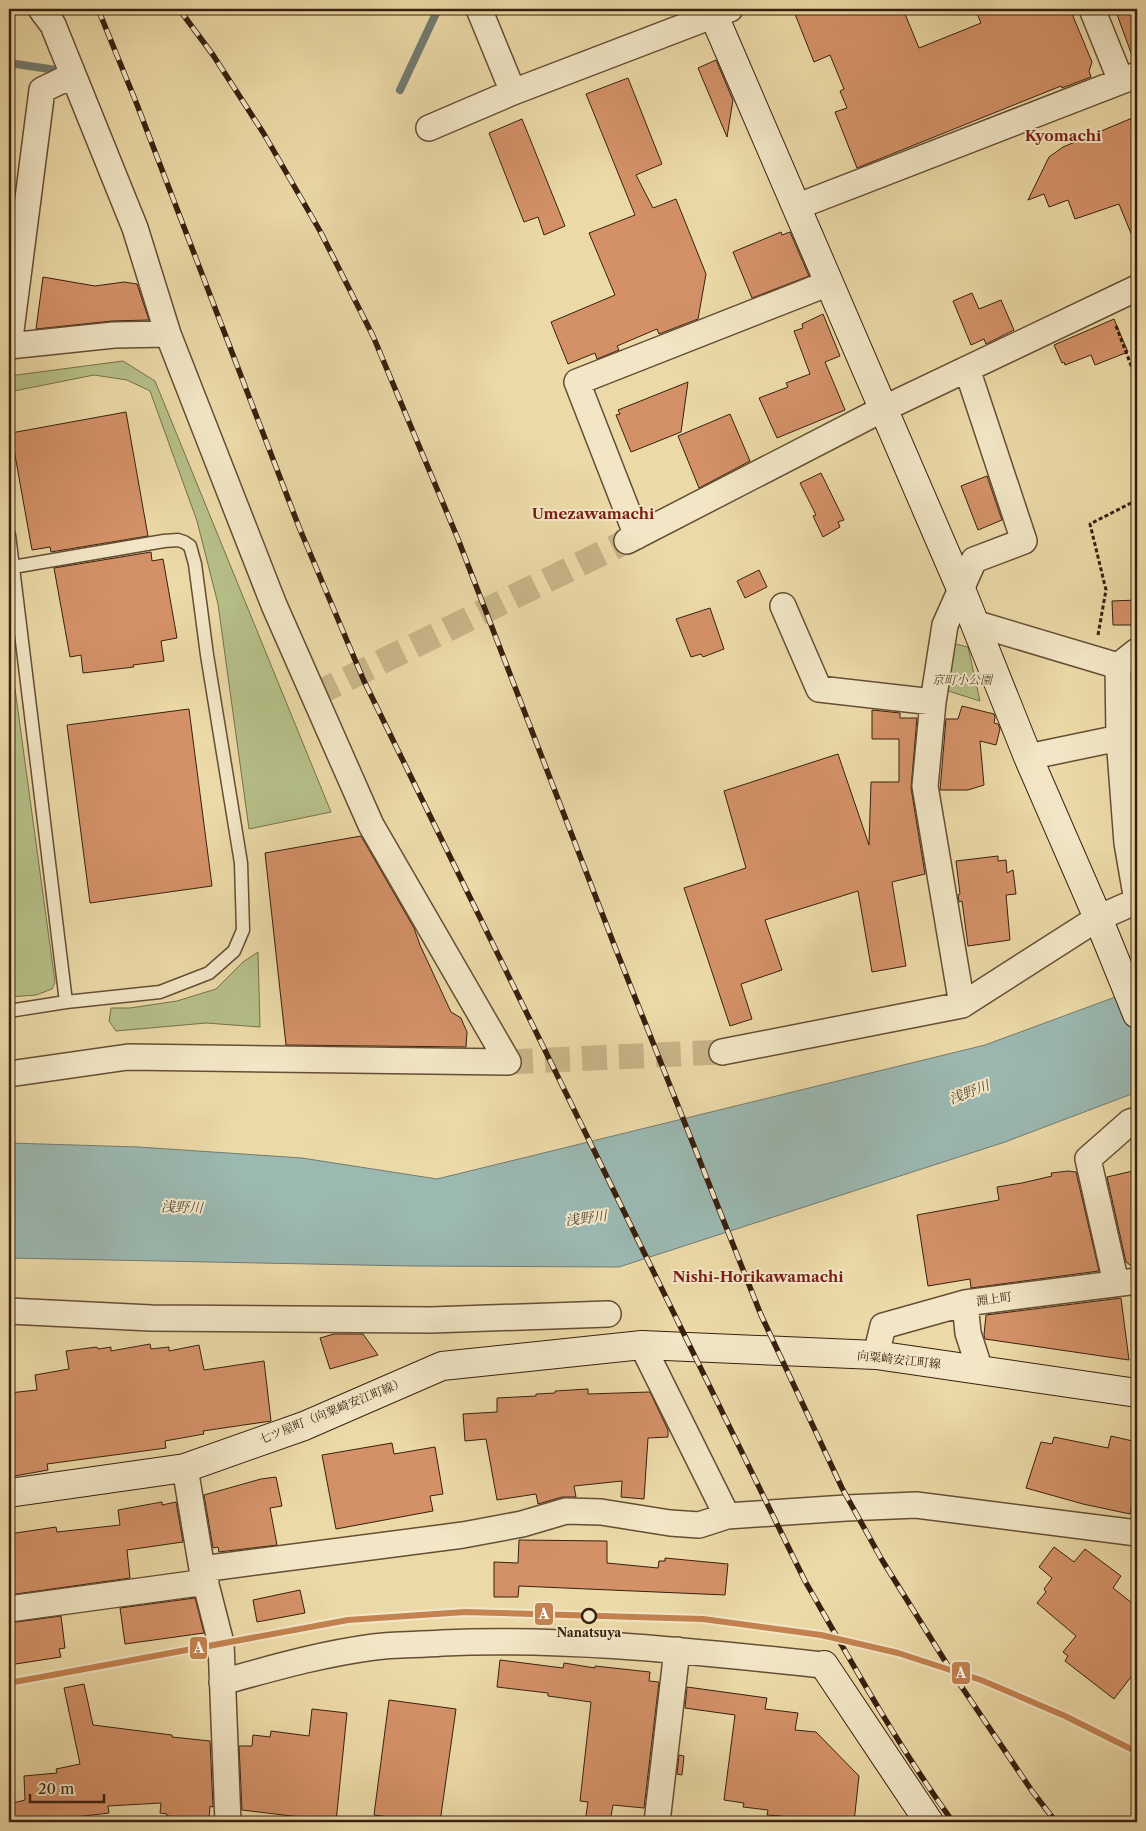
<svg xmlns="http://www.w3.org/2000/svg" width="1146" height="1831" font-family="'Libre Caslon Text','Noto Serif JP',serif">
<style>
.green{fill:#b6bf88;stroke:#77704b}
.water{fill:#9bb8b1;stroke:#737b70}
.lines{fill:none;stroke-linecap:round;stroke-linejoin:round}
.stream{stroke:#737b70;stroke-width:8}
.building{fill:#d49168;stroke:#38200e}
.street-tunnel{stroke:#c7b488;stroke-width:25;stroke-dasharray:25 12;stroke-linecap:butt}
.lane-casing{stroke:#654e34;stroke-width:15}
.street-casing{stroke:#654e34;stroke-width:28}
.secondary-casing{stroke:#38200e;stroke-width:30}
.path{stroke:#38200e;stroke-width:3;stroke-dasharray:4 2.5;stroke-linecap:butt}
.lane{stroke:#f2e6c6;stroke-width:12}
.street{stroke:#f2e6c6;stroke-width:25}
.secondary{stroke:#f2e6c6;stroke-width:28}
.rail-casing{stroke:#38200e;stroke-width:5.5}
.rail{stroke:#f2e6c6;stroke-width:4;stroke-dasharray:11;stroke-linecap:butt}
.rail-1-casing{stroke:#f2e6c6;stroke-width:10}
.rail-1{stroke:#c38250;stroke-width:6}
.stop-dot{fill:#f2e6c6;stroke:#38200e;stroke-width:2.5}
.labels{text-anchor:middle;stroke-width:4;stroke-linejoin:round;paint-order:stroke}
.park-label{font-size:12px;font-style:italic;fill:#58482c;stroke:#f2e6c6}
.street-label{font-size:12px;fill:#38200e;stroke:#f2e6c6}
.stop-label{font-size:12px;font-weight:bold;fill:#38200e;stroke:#f2e6c6}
.water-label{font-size:14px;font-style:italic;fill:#564e3f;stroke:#f2e6c6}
.quarter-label{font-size:15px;font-weight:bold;fill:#7a1f14;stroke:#f2e6c6}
.line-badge{stroke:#f2e6c6;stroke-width:2}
.badge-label{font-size:14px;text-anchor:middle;font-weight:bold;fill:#fff}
</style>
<rect width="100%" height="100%" fill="#ebd9a7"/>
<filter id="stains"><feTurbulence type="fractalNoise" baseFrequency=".004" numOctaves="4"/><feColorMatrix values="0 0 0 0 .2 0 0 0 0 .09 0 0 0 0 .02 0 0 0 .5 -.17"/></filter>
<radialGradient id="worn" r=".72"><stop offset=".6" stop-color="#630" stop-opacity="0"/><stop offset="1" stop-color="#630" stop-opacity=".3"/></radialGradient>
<path class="green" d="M123,361L155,381L331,812L249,829L218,604L197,521L150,391L127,380L94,375L9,392V376Z
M955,644L968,647L980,701L945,690Z
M9,645L55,982L52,989L36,995L9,997Z
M258,952L260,1027L206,1023L116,1031L109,1021L111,1008H130L177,1001L216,989L243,962Z"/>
<path class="water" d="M1137,989V1092L1005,1142L619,1267L411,1266L9,1258V1143L138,1147L302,1158L437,1179L985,1045Z"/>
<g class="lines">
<path class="stream" d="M9,63L56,70
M400,90L438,9"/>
</g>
<path class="building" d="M793,9H903L919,48L981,23L975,9H1070L1092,62L1089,71L1091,77L1062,88L1061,86L857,168L835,112L847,108L840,91L844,89L830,55L814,62Z
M1115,9H1137V61H1134Z
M716,60L733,100L727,137L698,68Z
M628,78L662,164L636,175L653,208L676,199L706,274L698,319L659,334L657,329L617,346L619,350L597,359L595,353L568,364L551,322L615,295L589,233L635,215L586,94Z
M1137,116V248L1119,204L1075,219L1068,200L1049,207L1044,194L1028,200L1049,157L1063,147Z
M522,119L565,226L544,235L538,217L524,222L489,133Z
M781,232L782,235L790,232L809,276L752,298L733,252Z
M43,277L95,286L124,282L137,284L149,320L112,321L36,329Z
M972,293L979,309L1001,300L1014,330L986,344L984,339L971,345L953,301Z
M823,314L840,356L825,362L845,410L777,438L759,398L788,387L786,383L810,374L794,331L803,328L802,324Z
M1114,319L1128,352L1095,365L1091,355L1065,365L1064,362L1062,363L1054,345Z
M688,382L681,432L631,452L616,415L620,414L618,410Z
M126,412L148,536L51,552L50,547L32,550L11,433Z
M730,414L750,461L699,488L678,436Z
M821,473L844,520L838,522L840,527L823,537L813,516L816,515L800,483Z
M987,476L1002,520L978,530L961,486Z
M151,552L152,561L163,559L177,638L161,641L164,661L133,665L134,667L83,673L81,655L70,657L54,568Z
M759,570L767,587L745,598L737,581Z
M1137,600V625H1113L1112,601Z
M710,608L724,649L703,657L701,654L691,657L676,619Z
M962,706L994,714L995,717L994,723L998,724L1000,729L996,745L980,741L984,785L968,790H940L946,719H958Z
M189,709L212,886L90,903L67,725Z
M872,710L900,713V718H917L911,788L925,874L892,882L906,966L872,972L858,891L765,920L782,970L741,984L752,1019L730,1026L684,888L746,868L724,791L838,754L869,845L871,782H899V739H872Z
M361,836L414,928L420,945L451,1012L461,1018L463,1023L467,1032L466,1047L286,1045L265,853Z
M998,856V861L1006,860L1007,873L1013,870L1016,894L1006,895L1010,940L968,946L962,901L959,902L958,895L960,894L956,861Z
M1137,1170V1267H1133L1126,1262L1107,1177Z
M1068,1171L1076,1172L1099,1271L971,1288L970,1279L928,1286L917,1215L999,1200L997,1187L1022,1183L1052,1176L1051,1173Z
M1121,1298L1129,1360L985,1339L984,1335L986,1315Z
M334,1334H363L378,1355L330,1369L320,1338Z
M150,1344L151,1349L169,1347V1351L199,1345L204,1370L264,1361L271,1421L203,1431L204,1434L165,1441L166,1448L47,1464L48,1470L9,1477V1393L37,1390L35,1375L69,1369L66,1351L97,1347L98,1349L111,1347V1351Z
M588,1389V1394L650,1392L668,1430V1437L648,1438L644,1499L621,1497L622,1481L574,1486L576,1497H562L538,1504L536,1494L497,1500L486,1439L465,1441L463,1414L497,1412V1398L536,1396V1394L555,1393V1391Z
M1111,1436L1137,1442V1485L1130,1514L1083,1504L1026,1488L1041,1442L1052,1444L1054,1437L1108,1448Z
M392,1443L394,1454L435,1447L443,1494L430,1496L433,1511L336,1529L322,1455Z
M276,1477L282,1506L270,1508L277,1545L219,1552L218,1547L213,1548L204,1495L261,1479Z
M162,1502V1505L176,1502L183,1542L127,1550L130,1578L9,1595V1534L56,1527L57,1532L120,1525L118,1510Z
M519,1540L607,1541V1563L658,1568L659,1561H665V1558L728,1564L725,1595L519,1586L518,1597H494V1562L518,1563Z
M1054,1547L1074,1562L1085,1549L1121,1576L1113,1588L1137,1607V1669L1114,1699L1065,1661L1068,1656L1063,1652L1076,1636L1037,1603L1046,1592L1044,1589L1052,1578L1039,1567Z
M300,1590L305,1613L257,1622L253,1600Z
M195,1598L204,1633L125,1644L120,1608Z
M61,1616L65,1648L59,1649L61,1657L9,1665V1623Z
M500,1660L563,1668L564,1663L595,1668V1666L650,1672L649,1681L659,1682L644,1808L613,1805L610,1822H585L588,1802L580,1801L591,1702L548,1696V1693L497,1687Z
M84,1684L93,1725L172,1735V1737L210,1741L213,1807L210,1806L209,1818L197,1819L167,1816V1814L160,1813L161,1803L108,1806L109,1813L75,1817V1822H9V1804L25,1800L24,1776L57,1773L56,1769L80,1764L64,1688Z
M687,1687L767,1698L765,1709L798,1713L795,1730L816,1732L859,1776L854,1822H782V1816L767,1815L768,1810L743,1807L744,1803L724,1800L735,1715L685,1708Z
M389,1700L456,1709L440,1822H426L374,1815Z
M312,1709L347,1713L336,1822H300V1817L242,1810L239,1746H252L253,1735L270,1737L271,1731L309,1736Z
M679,1755L684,1756L682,1775L677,1774Z"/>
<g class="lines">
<path class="street-tunnel" d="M314,695L627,541
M508,1062L722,1052"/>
<g class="lane-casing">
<path id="lane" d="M9,535L66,1002L9,1011
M13,567L164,541L178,540L184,542L190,546L195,564L207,655L241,863L243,930L234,951L209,973L160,992L66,1002"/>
</g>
<g class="street-casing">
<path id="street" d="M41,9L53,25L135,228L168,334L274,605L371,825L508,1062
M479,9L513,92
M1092,9L1121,81
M73,75L42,90L9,346L114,335L168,334
M429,128L513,92L730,9
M796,207L1137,75
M637,536L577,382L829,283
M627,541L883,409L1137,288
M783,606L819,689L933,702
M974,623L1118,666
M1028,757L1119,738L1137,729
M1137,901L1127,843L1119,738L1118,666L1137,651
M962,1005L925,786L933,702L945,625L974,560L1024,541L967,369
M722,1052L962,1005L1098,918L1137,901
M9,1074L128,1057L508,1062
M1116,1283L1088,1159L1130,1122L1137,1120
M965,1303L968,1333L980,1370
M9,1311L151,1318L431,1320L608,1314
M642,1345L727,1516
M876,1355L883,1326L965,1303L1137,1281
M185,1468L202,1569L221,1643L228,1822
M202,1569L463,1535L522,1524L566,1511L601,1512L670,1523L699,1525L727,1516L846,1508L916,1505L1137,1533
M9,1609L206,1582
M222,1682C273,1668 321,1654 374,1647C396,1644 419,1645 442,1643C569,1637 697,1652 824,1665
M657,1822L677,1650"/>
</g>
<g class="secondary-casing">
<path id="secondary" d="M711,9L961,589L1028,757L1098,918L1137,1014
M9,1493L185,1468L304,1426L442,1366L642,1345L876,1355L1137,1393
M824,1665L929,1822"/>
</g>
<path class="path" d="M1116,326L1137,381
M1098,635L1106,590L1090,524L1137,500"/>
<use href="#lane" class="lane"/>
<use href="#street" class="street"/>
<use href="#secondary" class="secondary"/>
<g class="rail-casing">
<path id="rail" d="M98,9L136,102L299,527L364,681L805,1581C852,1663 898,1746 953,1822
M179,9L213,55L264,134L320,231L373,336L458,539L615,947L761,1315L842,1488L882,1560L955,1677L1032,1791L1056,1822"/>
</g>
<use href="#rail" class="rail"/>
<g class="rail-1-casing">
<path id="rail-1" d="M9,1683L348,1620L465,1612L703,1619L821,1635L898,1653L981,1680L1065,1716L1137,1752"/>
</g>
<use href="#rail-1" class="rail-1"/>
</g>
<circle class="stop-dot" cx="589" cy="1616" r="7"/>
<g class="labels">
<g class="park-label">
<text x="962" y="684">京町小公園</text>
</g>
<g class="street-label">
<text transform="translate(994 1299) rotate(-8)" y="4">淵上町</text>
<text transform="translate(899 1360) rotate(6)" y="4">向粟崎安江町線</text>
<text transform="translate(332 1411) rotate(-22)" y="4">七ツ屋町（向粟崎安江町線）</text>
</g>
<g class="stop-label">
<text x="589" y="1637">Nanatsuya</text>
</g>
<g class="water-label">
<text transform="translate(969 1092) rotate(-21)" y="5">浅野川</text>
<text transform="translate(182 1207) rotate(2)" y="5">浅野川</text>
<text transform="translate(586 1218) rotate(-7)" y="5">浅野川</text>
</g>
<g class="quarter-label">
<text x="1063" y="141">Kyomachi</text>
<text x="593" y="519">Umezawamachi</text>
<text x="758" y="1282">Nishi-Horikawamachi</text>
</g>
</g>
<g class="line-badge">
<rect x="534" y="1602" width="20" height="24" rx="5" fill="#c38250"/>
<rect x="189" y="1636" width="19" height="24" rx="5" fill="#c38250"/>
<rect x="951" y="1661" width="20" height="24" rx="5" fill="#c38250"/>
</g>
<g class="badge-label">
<text x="544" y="1619">A</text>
<text x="199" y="1653">A</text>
<text x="961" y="1678">A</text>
</g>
<rect width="1146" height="1831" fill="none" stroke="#ebd9a7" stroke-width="30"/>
<rect x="10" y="10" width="1126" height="1811" fill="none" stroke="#38200e" stroke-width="2.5"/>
<rect x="15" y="15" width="1116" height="1801" fill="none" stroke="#38200e"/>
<path d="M30 1794v8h74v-8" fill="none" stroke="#38200e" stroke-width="2.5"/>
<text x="38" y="1794" font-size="15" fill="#38200e" stroke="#f2e6c6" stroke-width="4" paint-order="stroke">20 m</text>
<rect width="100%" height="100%" filter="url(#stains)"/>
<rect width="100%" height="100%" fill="url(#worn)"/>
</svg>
